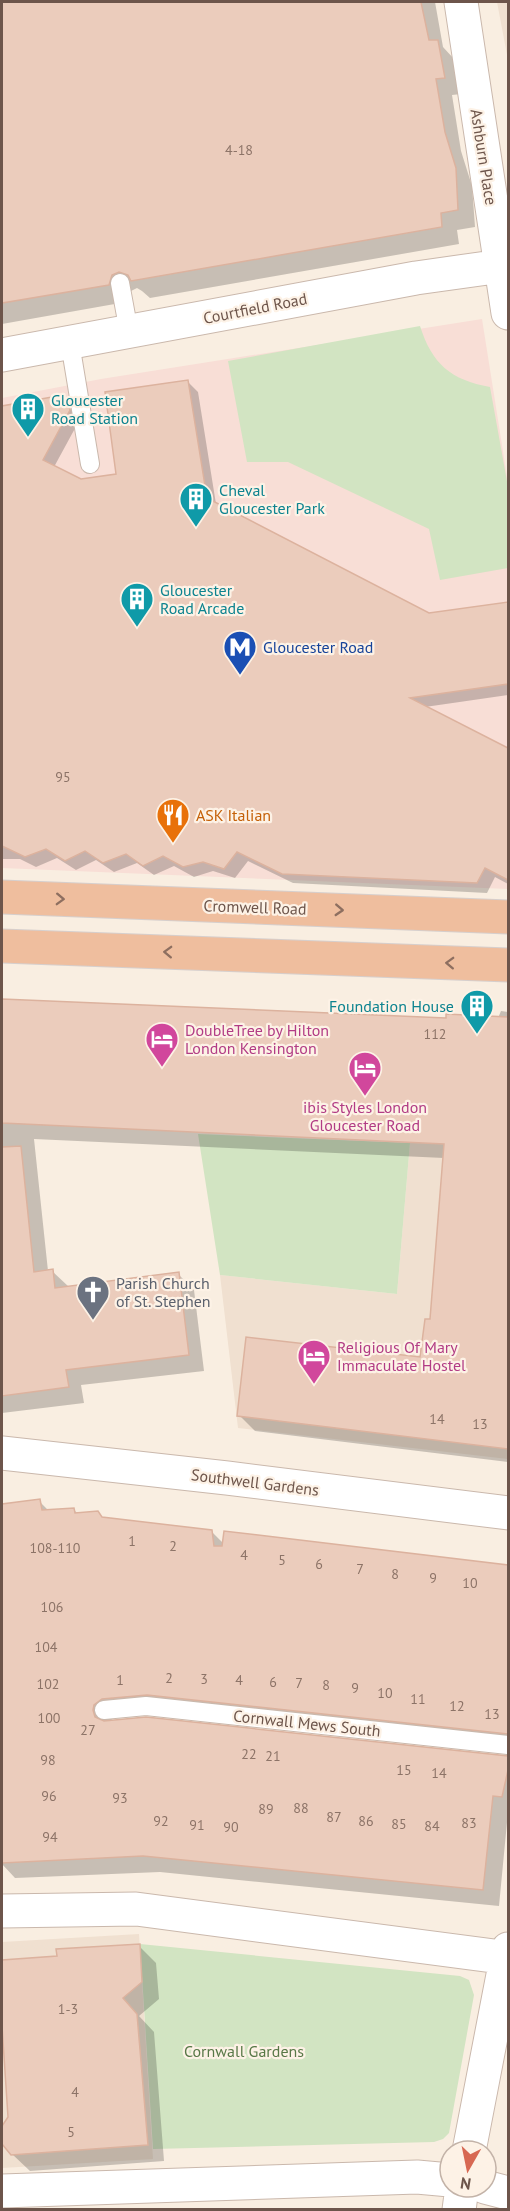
<svg xmlns="http://www.w3.org/2000/svg" width="510" height="2211" font-family="'PT Sans',sans-serif">
<style>
.residential{fill:#f0e0d0}
.commercial{fill:#f8ded6}
.green{fill:#d2e4c2}
.shadow{fill:#0003}
.building{fill:#ebccbc;stroke:#dcb29e;stroke-width:1.5}
.lines{fill:none;stroke-linecap:round;stroke-linejoin:round}
.service-casing{stroke:#cab8ac;stroke-width:20}
.minor-casing{stroke:#cab8ac;stroke-width:35}
.trunk-casing{stroke:#d6cfcd;stroke-width:35}
.service{stroke:#fff;stroke-width:18}
.minor{stroke:#fff;stroke-width:33}
.trunk{stroke:#efbe9e;stroke-width:33}
.oneway{stroke:#8e6f60}
.labels{text-anchor:middle;stroke-width:4.5;stroke-linejoin:round;paint-order:stroke}
.number-label{font-size:14px;fill:#8c7367}
.street-label{font-size:16px;fill:#6d554b;stroke:#fdf2e6}
.culture-label{font-size:16px;fill:#0d838f;stroke:#fdf2e6;text-anchor:start}
.transit-label{font-size:16px;fill:#164399;stroke:#fdf2e6;text-anchor:start}
.food-label{font-size:16px;fill:#c56008;stroke:#fdf2e6;text-anchor:start}
.hotel-label{font-size:16px;fill:#b23c85;stroke:#fdf2e6;text-anchor:start}
.worship-label{font-size:16px;fill:#5b616d;stroke:#fdf2e6;text-anchor:start}
.park-label{font-size:16px;fill:#587847;stroke:#fdf2e6}
</style>
<rect width="100%" height="100%" fill="#f9eee1"/>
<path class="residential" d="M497,2H508V60Z
M425,1058L508,1064V1459L238,1428L220,1275L397,1294L410,1143H420Z
M139,1934L153,2159L2,2168V1942Z"/>
<path class="commercial" d="M482,319L508,483V889L2,868V398L101,379Z"/>
<path class="green" d="M420,326C432,364 451,380 490,387L508,487V568L440,580L429,529L288,462H247L228,361Z
M198,1134L410,1143L397,1294L220,1275Z
M140,1944L460,1976L469,1980L474,1995L449,2133L443,2139L434,2142L153,2149Z"/>
<path class="shadow" d="M2,2H435L443,47L454,59L461,94L452,95L461,151L472,186L475,227L457,230L459,244L150,298L142,291L137,288L129,292L126,302L2,324Z
M188,382L198,392L216,504L428,615L508,604V695L425,707L508,749V884L495,877L487,893L293,883L248,861L235,878L213,871L194,877L174,866L154,875L137,863L114,872L96,860L76,870L57,858L36,867L20,859H2V407L52,398L68,407L78,417L79,421L54,467L81,481L118,475Z
M2,1001L447,1020L498,1018L501,1011L508,1012V1462L255,1431L239,1415L421,1359L432,1320L444,1158L34,1139L48,1271H52L69,1287L178,1274L194,1290L204,1371L81,1385L84,1403L2,1413Z
M39,1501L49,1511L74,1510L78,1514L103,1518L211,1531L224,1544L225,1533L508,1567V1747L164,1710L119,1715L108,1722L146,1719L508,1757V1812L499,1906L160,1872L15,1878L2,1864V1506Z
M139,1946L156,1963L159,1999L139,2016L154,2032L164,2161L30,2171L12,2154L2,2007V1962L58,1958Z"/>
<path class="building" d="M2,2H421L429,40H438L445,78L436,79L445,132L456,168L458,210L441,213L442,227L131,281L128,275L119,272L112,275L109,285L2,303Z
M188,380L207,498L429,613L508,602V684L410,698L508,748V880L485,868L477,883L282,874L237,852L224,869L203,862L183,867L163,856L143,866L126,854L103,863L85,851L65,861L46,849L25,857L2,846V406L52,397L69,406L70,410L43,460L81,479L116,474L105,392Z
M2,999L446,1018V1014L508,1017V1449L237,1416L246,1337L420,1357L425,1319H430L444,1144L2,1123Z
M21,1146L34,1272L53,1269L55,1288L179,1272L189,1355L66,1370L69,1387L2,1396V1147Z
M40,1499L42,1510L74,1508L75,1513L98,1511L102,1517L212,1530L214,1546H222L224,1531L508,1565V1734L147,1695L102,1699L94,1705L93,1710L95,1717L104,1721L146,1717L508,1756V1770L502,1797L493,1796L483,1890L143,1856L2,1863V1504Z
M140,1944L142,1982L123,1998L137,2014L148,2145L11,2155L2,2144V2126L8,2117L2,2026V1960L57,1956L56,1949Z"/>
<g class="lines">
<g class="service-casing">
<path id="service" d="M120,283L129,332
M70,343L90,464
M104,1710L146,1706L508,1745"/>
</g>
<g class="minor-casing">
<path id="minor" d="M461,2L508,313
M2,355L416,278L508,265
M2,1453L227,1478L508,1513
M2,1911L136,1909L508,1958
M469,2151L508,1949
M485,2187L508,2193
M2,2191L417,2177L450,2180
M459,2210L462,2187"/>
</g>
<g class="trunk-casing">
<path id="trunk" d="M2,897L508,917
M2,946L508,965"/>
</g>
<use href="#service" class="service"/>
<use href="#minor" class="minor"/>
<use href="#trunk" class="trunk"/>
</g>
<defs><path id="oneway-chevron" d="M-2-3.5L2.5 0L-2 3.5" fill="none" stroke-width="1.6" stroke-linecap="round" stroke-linejoin="round" transform="scale(1.5)"/></defs>
<g class="oneway">
<use href="#oneway-chevron" transform="translate(60 899) rotate(2)"/>
<use href="#oneway-chevron" transform="translate(339 910) rotate(3)"/>
<use href="#oneway-chevron" transform="translate(168 952) rotate(-178)"/>
<use href="#oneway-chevron" transform="translate(450 963) rotate(-178)"/>
</g>
<defs>
<g id="building-pin" transform="scale(1.725)"><path d="M0 17L-7.5 6A9.5 9.5 0 1 1 7.5 6Z" fill="#0f9aa8" stroke="#fdf2e6"/><path d="M-4-6H4V6H1V3H-1V6H-4ZM-2.5-4.3h1.7v1.8h-1.7ZM.8-4.3h1.7v1.8H.8ZM-2.5-1h1.7V.8h-1.7ZM.8-1h1.7V.8H.8Z" fill="#fff"/></g>
<g id="metro-pin" transform="scale(1.725)"><path d="M0 17L-7.5 6A9.5 9.5 0 1 1 7.5 6Z" fill="#1a4fb4" stroke="#fdf2e6"/><path d="M-5.5 5V-5H-3L0 0L3-5H5.5V5H3V-.5L0 4L-3-.5V5Z" fill="#fff"/></g>
<g id="restaurant-pin" transform="scale(1.725)"><path d="M0 17L-7.5 6A9.5 9.5 0 1 1 7.5 6Z" fill="#e8710a" stroke="#fdf2e6"/><path d="M-5-6h1v4h1v-4h1v4h1v-4h1v5L-1.5 .5V6h-2V.5L-5-1ZM5-6V6H3V1.5H1.5Q1.5-4 5-6Z" fill="#fff"/></g>
<g id="hotel-pin" transform="scale(1.725)"><path d="M0 17L-7.5 6A9.5 9.5 0 1 1 7.5 6Z" fill="#d1479c" stroke="#fdf2e6"/><path d="M-6-4.5h1.5V1H6V5H4.5V3h-9V5H-6ZM-4 0a1.8 1.8 0 1 1 3.6 0ZM.5 0V-2.5h3Q6-2.5 6 0Z" fill="#fff"/></g>
<g id="church-pin" transform="scale(1.725)"><path d="M0 17L-7.5 6A9.5 9.5 0 1 1 7.5 6Z" fill="#6b7280" stroke="#fdf2e6"/><path d="M-1.2-6h2.4v3.5h3.3v2.4h-3.3V6h-2.4V-.1h-3.3v-2.4h3.3Z" fill="#fff"/></g>
</defs>
<g fill-rule="evenodd">
<use href="#building-pin" x="28" y="409"/>
<use href="#building-pin" x="196" y="499"/>
<use href="#building-pin" x="137" y="599"/>
<use href="#metro-pin" x="240" y="647"/>
<use href="#restaurant-pin" x="173" y="815"/>
<use href="#building-pin" x="477" y="1006"/>
<use href="#hotel-pin" x="162" y="1039"/>
<use href="#hotel-pin" x="365" y="1068"/>
<use href="#church-pin" x="93" y="1292"/>
<use href="#hotel-pin" x="314" y="1356"/>
</g>
<g class="labels">
<g class="number-label">
<text x="239" y="155">4-18</text>
<text x="63" y="782">95</text>
<text x="435" y="1039">112</text>
<text x="437" y="1424">14</text>
<text x="480" y="1429">13</text>
<text x="132" y="1546">1</text>
<text x="173" y="1551">2</text>
<text x="55" y="1553">108-110</text>
<text x="244" y="1560">4</text>
<text x="282" y="1565">5</text>
<text x="319" y="1569">6</text>
<text x="360" y="1574">7</text>
<text x="395" y="1579">8</text>
<text x="433" y="1583">9</text>
<text x="470" y="1588">10</text>
<text x="52" y="1612">106</text>
<text x="46" y="1652">104</text>
<text x="169" y="1683">2</text>
<text x="204" y="1684">3</text>
<text x="120" y="1685">1</text>
<text x="239" y="1685">4</text>
<text x="273" y="1687">6</text>
<text x="299" y="1688">7</text>
<text x="48" y="1689">102</text>
<text x="326" y="1690">8</text>
<text x="355" y="1693">9</text>
<text x="385" y="1698">10</text>
<text x="418" y="1704">11</text>
<text x="457" y="1711">12</text>
<text x="492" y="1719">13</text>
<text x="49" y="1723">100</text>
<text x="88" y="1735">27</text>
<text x="249" y="1759">22</text>
<text x="273" y="1761">21</text>
<text x="48" y="1765">98</text>
<text x="404" y="1775">15</text>
<text x="439" y="1778">14</text>
<text x="49" y="1801">96</text>
<text x="120" y="1803">93</text>
<text x="301" y="1813">88</text>
<text x="266" y="1814">89</text>
<text x="334" y="1822">87</text>
<text x="161" y="1826">92</text>
<text x="366" y="1826">86</text>
<text x="469" y="1828">83</text>
<text x="399" y="1829">85</text>
<text x="197" y="1830">91</text>
<text x="432" y="1831">84</text>
<text x="231" y="1832">90</text>
<text x="50" y="1842">94</text>
<text x="68" y="2014">1-3</text>
<text x="75" y="2097">4</text>
<text x="71" y="2137">5</text>
</g>
<g class="street-label">
<text transform="translate(484 157) rotate(81)" y="6">Ashburn Place</text>
<text transform="translate(255 308) rotate(-11)" y="6">Courtfield Road</text>
<text transform="translate(255 907) rotate(2)" y="6">Cromwell Road</text>
<text transform="translate(255 1482) rotate(7)" y="6">Southwell Gardens</text>
<text transform="translate(307 1723) rotate(6)" y="6">Cornwall Mews South</text>
</g>
<g class="culture-label">
<text x="51" y="406">Gloucester<tspan x="51" dy="18">Road Station</tspan></text>
<text x="219" y="496">Cheval<tspan x="219" dy="18">Gloucester Park</tspan></text>
<text x="160" y="596">Gloucester<tspan x="160" dy="18">Road Arcade</tspan></text>
<text x="454" y="1012" text-anchor="end">Foundation House</text>
</g>
<g class="transit-label">
<text x="263" y="653">Gloucester Road</text>
</g>
<g class="food-label">
<text x="196" y="821">ASK Italian</text>
</g>
<g class="hotel-label">
<text x="185" y="1036">DoubleTree by Hilton<tspan x="185" dy="18">London Kensington</tspan></text>
<text x="365" y="1113" text-anchor="middle">ibis Styles London<tspan x="365" dy="18">Gloucester Road</tspan></text>
<text x="337" y="1353">Religious Of Mary<tspan x="337" dy="18">Immaculate Hostel</tspan></text>
</g>
<g class="worship-label">
<text x="116" y="1289">Parish Church<tspan x="116" dy="18">of St. Stephen</tspan></text>
</g>
<g class="park-label">
<text x="244" y="2057">Cornwall Gardens</text>
</g>
</g>
<rect width="510" height="2211" fill="none" stroke="#6d554b" stroke-width="6"/>
<g transform="translate(468 2169) rotate(189)"><circle r="28" fill="#fdf2e6" stroke="#c3b3a8" stroke-width="1.5"/>
<path d="M0-4.5L10 22L0 15L-10 22Z" fill="#d76852"/>
<text y="-9" font-size="16" font-weight="bold" text-anchor="middle" fill="#6d554b">N</text>
</g>
</svg>
